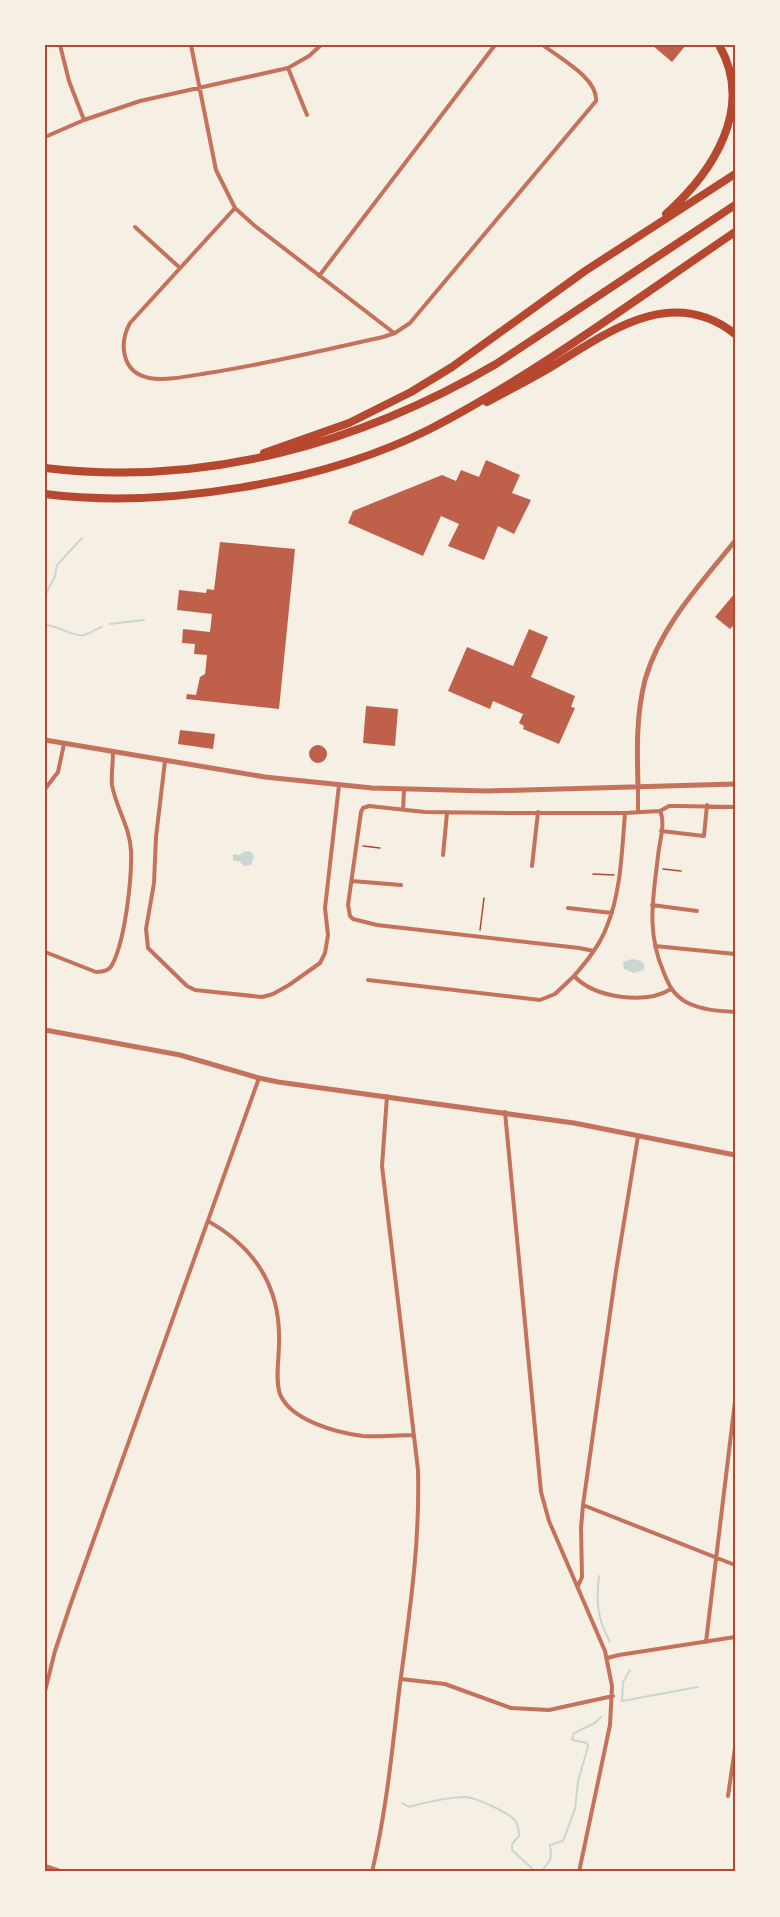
<svg xmlns="http://www.w3.org/2000/svg" width="780" height="1917" font-family="'Zilla Slab',serif">
<style>
.water{fill:#c9d6d2}
.lines{fill:none;stroke-linecap:round;stroke-linejoin:round}
.stream{stroke:#c9d6d2;stroke-width:2}
.building{fill:#bf614a}
.path{stroke:#b5482f;stroke-width:1.5}
.minor{stroke:#c5725c;stroke-width:4}
.tertiary{stroke:#c5725c;stroke-width:5}
.motorway{stroke:#b5482f;stroke-width:8}
.neatline{fill:none;stroke:#b5482f;stroke-width:2}
</style>
<rect width="100%" height="100%" fill="#f6efe4"/>
<path class="water" d="M246,851L251,852L254,856L251,865L244,866L239,861H233V854L239,855Z
M632,959L641,961L644,964V970L634,973L624,969L623,962Z"/>
<g class="lines">
<path class="stream" d="M45,596L55,576L57,565L82,538
M110,624L144,620
M45,625C58,625 71,637 84,635C90,633 97,629 102,627
M599,1576C596,1602 597,1618 610,1642
M630,1670L623,1682L622,1701L698,1687
M402,1803L409,1807C427,1802 447,1797 466,1797C476,1798 511,1813 516,1822C518,1826 519,1832 519,1836L512,1844V1850L536,1872
M541,1872L550,1860L551,1854L550,1845L563,1841L575,1809L578,1781L588,1747L587,1743L572,1740L574,1733L595,1723L601,1717"/>
</g>
<path class="building" d="M652,45H686L672,62Z
M486,460L520,475L512,493L531,500L514,534L498,526L484,560L448,546L459,524L441,516L423,556L348,523L353,511L442,475L456,481L461,470L479,477Z
M220,542L295,549L279,709L186,699L187,694L196,695L200,677L205,674L207,655L194,654L195,644L182,643L183,629L210,632L212,614L177,610L179,590L206,593L207,589L214,590Z
M735,593V624L730,629L715,617Z
M529,629L548,637L531,677L575,696L571,707L575,708L559,744L523,729L524,726L519,723L523,714L493,701L490,709L448,691L467,647L513,666Z
M366,706L398,709L395,746L363,743Z
M180,730L215,734L213,749L178,744Z
M309 754a9 9 0 1 1 18 0a9 9 0 1 1-18 0Z"/>
<g class="lines">
<path class="path" d="M363,846L380,848
M663,869L681,871
M593,874L614,875
M480,930L484,898"/>
<path class="minor" d="M60,45L69,81L84,120
M191,45L216,170L235,208L255,226L394,333
M288,68L307,115
M45,137L84,120L140,101L288,68L309,56L321,45
M235,208L130,323C119,343 121,372 149,378C167,381 189,376 208,373C267,364 325,350 383,337L395,333L410,323L596,101C598,78 559,58 543,45
M135,227L180,268
M319,276L495,45
M165,761L156,837L154,883L146,929L148,948L187,986L195,990L262,997L273,994L289,985L320,963L325,953L328,935L325,908L339,785
M638,786V811
M45,789L58,772L64,744
M403,810L404,790
M660,811C666,823 659,843 658,856C653,899 646,932 664,973C669,986 674,995 686,1002C701,1010 718,1011 735,1012
M661,831L704,836L707,805
M443,855L447,813
M532,866L538,812
M352,881L401,885
M652,905L697,911
M568,908L612,913
M655,946L735,954
M594,951L579,948L377,925L353,919L350,916L348,905L361,812L363,808L369,806L425,812L507,813H625L660,811L669,806H679L735,807
M45,952L96,972C102,972 109,971 112,965C125,941 132,879 131,851C130,827 116,808 112,785C111,774 113,763 113,752
M574,976C587,961 600,945 607,926C621,892 622,850 625,813
M368,980L540,1000L555,994L574,976C595,998 645,1005 671,989
M505,1112L541,1492L549,1521L605,1651L612,1686L610,1725L579,1872
M208,1221C256,1248 281,1289 279,1344C279,1359 275,1380 280,1394C290,1420 337,1433 363,1436C379,1437 396,1435 413,1435
M583,1505L735,1565
M578,1586L582,1577L581,1528L583,1505L616,1271L638,1136
M706,1642L735,1401
M607,1658L619,1655L735,1637
M401,1679L445,1684L511,1708L549,1710L613,1696
M45,1691L55,1651L71,1603L259,1078
M728,1796L735,1748
M45,1866L63,1872
M372,1872C386,1813 392,1752 399,1692C409,1615 420,1548 418,1470L382,1166L387,1096"/>
<path class="tertiary" d="M45,740L265,777L372,788L487,791L735,784
M638,786C637,751 636,715 645,680C660,627 701,583 735,541
M45,1030L180,1055L259,1078L278,1082L574,1123L735,1155"/>
<path class="motorway" d="M666,214C713,172 755,108 719,45
M487,402C509,390 531,379 551,367C608,332 672,284 735,334
M264,453L349,423L411,392L452,367L585,271L735,174
M45,468C205,487 359,444 496,364L735,205
M45,494C164,509 323,483 430,429C536,374 636,299 735,232"/>
</g>
<rect width="780" height="1917" fill="none" stroke="#f6efe4" stroke-width="93"/>
<rect x="46" y="46" width="688" height="1824" class="neatline"/>
</svg>
